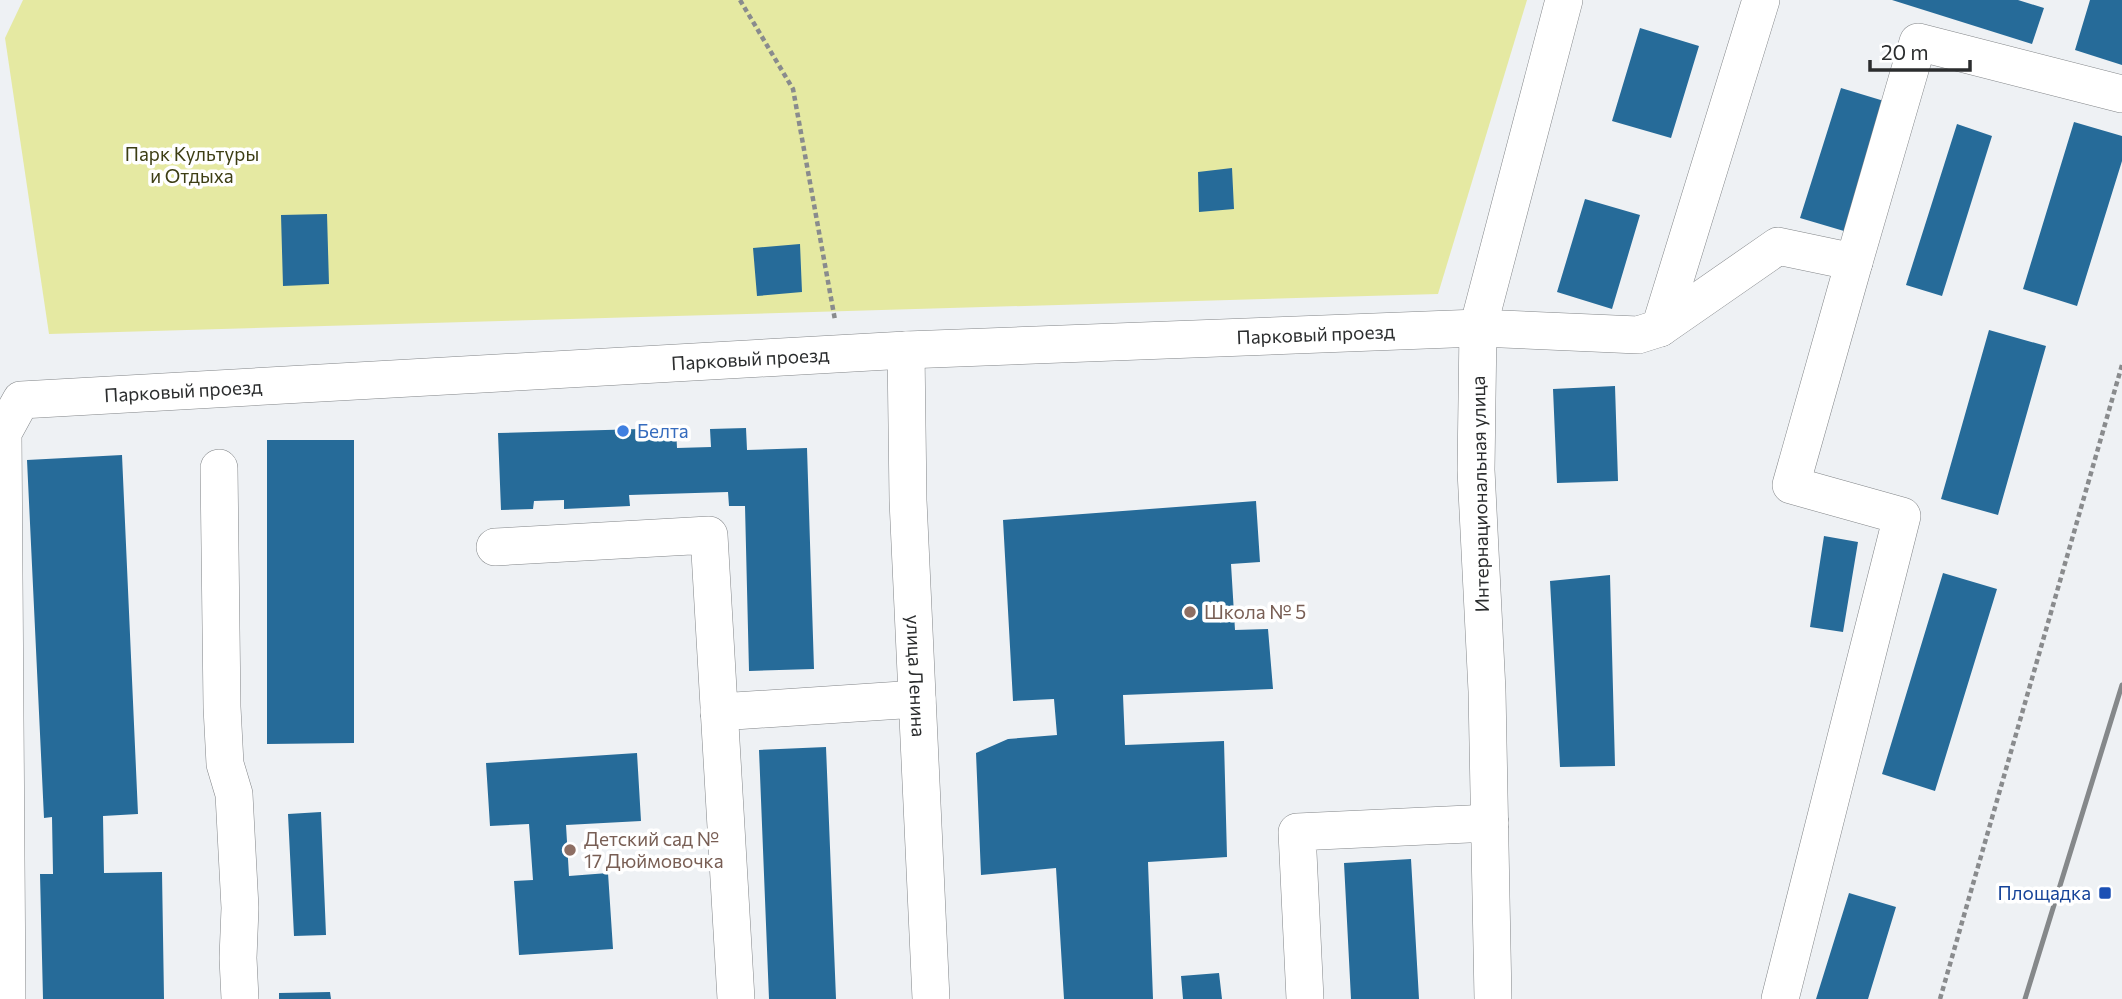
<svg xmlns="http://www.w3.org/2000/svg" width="2122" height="999" font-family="Commissioner,sans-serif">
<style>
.green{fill:#e5e9a2}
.building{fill:#266b99}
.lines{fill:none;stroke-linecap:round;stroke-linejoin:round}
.minor-casing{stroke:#828588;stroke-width:38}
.path{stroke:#898b8d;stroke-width:4.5;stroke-dasharray:5 3.5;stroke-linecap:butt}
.minor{stroke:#fff;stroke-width:37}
.rail{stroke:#85888a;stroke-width:5}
.shop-dot{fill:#3f7fe0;stroke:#fff;stroke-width:2.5}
.education-dot{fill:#8d6e63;stroke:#fff;stroke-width:2.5}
.transit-dot{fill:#1a4fb4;stroke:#fff;stroke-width:2.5}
.labels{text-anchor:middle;stroke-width:7;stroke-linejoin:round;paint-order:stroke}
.park-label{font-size:19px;fill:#3d3e14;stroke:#fff}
.street-label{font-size:19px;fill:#2b2d2e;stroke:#fff}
.shop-label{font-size:19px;fill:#366cbe;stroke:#fff;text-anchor:start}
.education-label{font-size:19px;fill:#785e54;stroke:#fff;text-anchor:start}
.transit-label{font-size:19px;fill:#164399;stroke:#fff;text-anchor:end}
</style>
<rect width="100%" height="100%" fill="#eef1f4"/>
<path class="green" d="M23,0H1527L1438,294L49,334L5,38Z"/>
<path class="building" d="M1892,0H2018L2044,8L2032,44Z
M2090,0H2122V65L2075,50Z
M1640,28L1699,46L1671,138L1612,121Z
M1841,88L1884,101L1844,231L1800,218Z
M2074,122L2122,136V161L2077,306L2023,289Z
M1957,124L1992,136L1942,296L1906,285Z
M1232,168L1234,209L1199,212L1198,172Z
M1585,199L1640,215L1612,309L1557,292Z
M327,214L329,284L283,286L281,215Z
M800,244L802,292L757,296L753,248Z
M1989,330L2046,346L1998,515L1941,499Z
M1615,386L1618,481L1557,483L1553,389Z
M676,428L677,448L711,447L710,429L746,428L747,450L807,448L814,669L749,671L745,506H729L728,492L629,495L630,506L564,509V500L534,501L533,509L501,510L498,433Z
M267,440H354V743L267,744Z
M122,455L138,814L103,816L104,873L162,872L164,999H43L40,874H53L52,817L44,818L27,460Z
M1256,501L1260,562L1231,564L1235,630L1268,629L1273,689L1123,695L1125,745L1224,741L1227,857L1148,862L1153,999H1064L1056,868L981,875L976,753L1008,739L1057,735L1054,699L1013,701L1003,520Z
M1824,536L1858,542L1843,632L1810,627Z
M1943,573L1997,589L1935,791L1882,774Z
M1610,575L1615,766L1560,767L1550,581Z
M826,747L836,999H769L759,750Z
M637,753L641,821L566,825L569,876L608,873L613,949L519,955L514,881L533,880L529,824L490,826L486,763Z
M321,812L326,935L294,936L288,814Z
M1411,859L1419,999H1351L1344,863Z
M1849,893L1896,907L1868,999H1816Z
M1219,973L1222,999H1183L1181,976Z
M330,992L331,999H279V993Z"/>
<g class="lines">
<g class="minor-casing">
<g id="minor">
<path d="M1854,262L1918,42L2122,94"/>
<path d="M1660,328L1761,0"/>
<path id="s1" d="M906,350L908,500L931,999"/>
<path d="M219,468L222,707L225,764L234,794L240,908L238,958L240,999"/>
<path d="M495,547L709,535L736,999"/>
<path d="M719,712L917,699"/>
<path id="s2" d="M7,999L3,433L21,400L906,350L1478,328L1638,335L1660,328L1778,246L1854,262L1791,485L1902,516L1780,999"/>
<path d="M1305,999L1297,832L1490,823"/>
<path d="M1493,999L1487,691L1476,470L1478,328L1564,0"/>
</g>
</g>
<path class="path" d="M740,0L793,89L835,320
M1940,999L2122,365"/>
<use href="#minor" class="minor"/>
<path class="rail" d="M2025,999L2122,685"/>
</g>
<circle class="shop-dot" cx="623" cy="431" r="7"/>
<g class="education-dot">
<circle cx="1190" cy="612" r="7"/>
<circle cx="570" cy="850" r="7"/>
</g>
<rect class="transit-dot" x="2098" y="886" width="14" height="14" rx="3.5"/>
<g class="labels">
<g class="park-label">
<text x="192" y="161">Парк Культуры<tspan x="192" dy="22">и Отдыха</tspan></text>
</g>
<g class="street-label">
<text dy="7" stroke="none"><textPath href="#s2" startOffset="1900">Парковый проезд</textPath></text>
<text dy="7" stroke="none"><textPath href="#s2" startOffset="1334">Парковый проезд</textPath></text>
<text dy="7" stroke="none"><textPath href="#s2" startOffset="766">Парковый проезд</textPath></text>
<text transform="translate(1480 494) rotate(-91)" y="7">Интернациональная улица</text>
<text dy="7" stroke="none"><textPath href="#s1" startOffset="326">улица Ленина</textPath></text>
</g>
<g class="shop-label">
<text x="637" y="438">Белта</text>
</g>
<g class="education-label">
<text x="1204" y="619">Школа № 5</text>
<text x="584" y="846">Детский сад №<tspan x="584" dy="22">17 Дюймовочка</tspan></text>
</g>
<g class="transit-label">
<text x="2091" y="900">Площадка</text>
</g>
</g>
<path d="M1870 60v10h100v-10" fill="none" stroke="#2b2d2e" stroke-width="3.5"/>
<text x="1881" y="60" font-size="21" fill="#2b2d2e" stroke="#ffffff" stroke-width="5" paint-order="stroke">20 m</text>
</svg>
